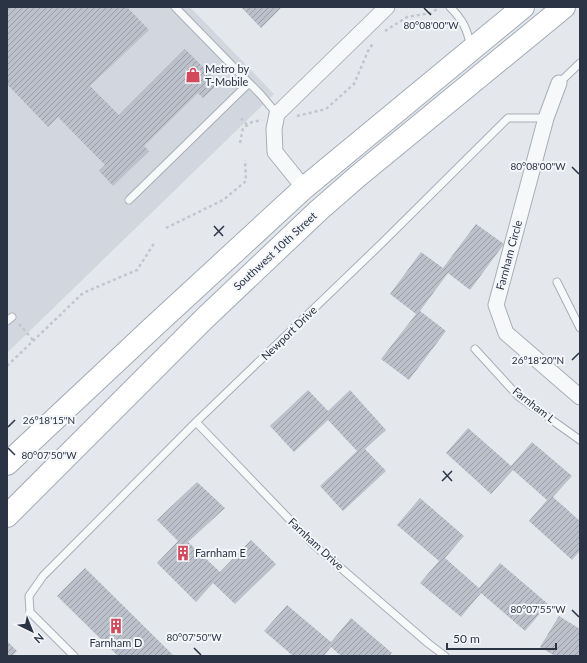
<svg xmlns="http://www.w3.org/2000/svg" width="587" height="663" font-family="Lato,sans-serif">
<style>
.built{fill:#d2d6de}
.building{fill:url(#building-hatch)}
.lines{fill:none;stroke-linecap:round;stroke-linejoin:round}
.service-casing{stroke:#a9aeb7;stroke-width:9}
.minor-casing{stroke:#a9aeb7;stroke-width:17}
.primary-casing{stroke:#a3abb8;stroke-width:24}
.path{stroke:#c2c5cb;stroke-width:2.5;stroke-dasharray:3 3;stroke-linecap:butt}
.service{stroke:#f7f8fa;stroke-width:7}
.minor{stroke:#f7f8fa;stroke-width:15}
.primary{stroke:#fff;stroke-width:22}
.ticks{fill:none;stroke:#2b3445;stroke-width:1.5}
.labels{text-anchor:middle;stroke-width:4;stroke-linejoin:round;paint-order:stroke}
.poi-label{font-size:11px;fill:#2b3445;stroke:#f4f6f9;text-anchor:start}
.street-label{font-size:11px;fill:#2b3445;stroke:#f4f6f9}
.ticks-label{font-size:10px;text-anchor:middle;fill:#2b3445;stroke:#f4f6f9;stroke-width:4;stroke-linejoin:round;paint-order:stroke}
</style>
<defs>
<pattern id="building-hatch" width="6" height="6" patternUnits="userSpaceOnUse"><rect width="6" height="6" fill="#bbc0ca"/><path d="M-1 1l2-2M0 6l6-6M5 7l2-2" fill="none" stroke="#989da6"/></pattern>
</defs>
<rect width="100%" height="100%" fill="#e4e7ec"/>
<path class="built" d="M7,7H190L274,94L7,353Z"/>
<path class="building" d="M7,7H127L149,30L90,86L119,115L185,49L219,83L203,98L198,93L144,146L149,151L113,186L99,171L105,165L58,117L48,127L7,84Z
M241,7H282L261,28Z
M476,224L504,244L470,290L448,273L420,311L446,331L409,380L381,359L416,314L390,294L421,252L443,268Z
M308,390L328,411L350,390L386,430L365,449L386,471L343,511L320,486L357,451L328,420L294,452L270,426Z
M468,428L511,466L532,442L572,476L553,497L580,521V551L572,560L529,521L547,500L513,470L491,494L446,453Z
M197,482L225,508L188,542L220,572L251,540L276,564L235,604L213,583L196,602L157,563L178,541L157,520Z
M420,498L464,536L445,558L479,588L500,563L548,604L525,631L481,593L461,617L420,583L439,561L397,525Z
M85,568L174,656H118L57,596Z
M287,605L331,642L351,618L392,653L389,656H341L331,647L324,656H293L264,631Z
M559,616L580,629V656H555L540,647Z
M7,641L17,651L12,656H7Z"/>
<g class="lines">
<g class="service-casing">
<path id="service" d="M175,7L261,95L277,114
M450,7C463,20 467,29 471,47
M559,83L580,63
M129,200L249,83
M557,282L580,328
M7,321L12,317
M475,349L518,396L580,440
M196,422L313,544L429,644L445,656
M74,656L30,612L29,596L43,576L196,422L382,243L508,118H546"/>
</g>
<g class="minor-casing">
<path id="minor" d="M559,83L546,118L496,305L506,333L580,397
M304,188L275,152L274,129L277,114L387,7"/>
</g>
<g class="primary-casing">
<path id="primary" d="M7,464L151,329L304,188L523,7
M7,516L205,318L319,210L358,176L564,7"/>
</g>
<path class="path" d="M385,31L407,17L431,13L437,9
M297,116L326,109L354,84L368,51L374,42
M241,118L247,125
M240,143L243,128L252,122L262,120
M166,228L223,200L246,181L245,160
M19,324L33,340
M7,366L83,293L137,270L155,242"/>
<use href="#service" class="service"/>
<use href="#minor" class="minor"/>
<use href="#primary" class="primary"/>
</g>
<path class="ticks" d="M424,8L431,15M572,167L579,174M214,226L223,236M214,236L224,226M572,360L579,353M8,427L15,420M8,448L15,455M443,471L452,481M442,481L452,471M572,610L579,617M194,648L201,655"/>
<defs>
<g id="shop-bare" transform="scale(1.2)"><path d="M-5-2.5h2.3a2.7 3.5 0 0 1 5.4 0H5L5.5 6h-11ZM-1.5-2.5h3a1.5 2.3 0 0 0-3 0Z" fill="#d1495b" stroke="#f4f6f9" stroke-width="2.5" paint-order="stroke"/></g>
<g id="building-bare" transform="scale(1.2)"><path d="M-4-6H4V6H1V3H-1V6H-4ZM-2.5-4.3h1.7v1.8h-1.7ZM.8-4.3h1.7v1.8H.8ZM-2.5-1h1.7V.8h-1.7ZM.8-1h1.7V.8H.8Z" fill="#d1495b" stroke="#f4f6f9" stroke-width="2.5" paint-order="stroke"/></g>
</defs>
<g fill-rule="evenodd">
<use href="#shop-bare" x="193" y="75"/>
<use href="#building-bare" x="183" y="553"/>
<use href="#building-bare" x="116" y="626"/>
</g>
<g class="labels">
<g class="poi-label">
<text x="205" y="73">Metro by<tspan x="205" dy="13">T-Mobile</tspan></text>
<text x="195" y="557">Farnham E</text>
<text x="116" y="647" text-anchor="middle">Farnham D</text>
</g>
<g class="street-label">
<text transform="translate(275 251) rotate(-43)" y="4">Southwest 10th Street</text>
<text transform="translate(509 255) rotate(-75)" y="4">Farnham Circle</text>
<text transform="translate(289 333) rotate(-44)" y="4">Newport Drive</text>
<text transform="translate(534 405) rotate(38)" y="4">Farnham L</text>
<text transform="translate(316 544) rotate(43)" y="4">Farnham Drive</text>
</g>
</g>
<g class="ticks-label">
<text x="431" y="29">80°08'00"W</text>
<text x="538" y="170">80°08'00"W</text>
<text x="538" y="364">26°18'20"N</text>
<text x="49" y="424">26°18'15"N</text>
<text x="49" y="459">80°07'50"W</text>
<text x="538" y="613">80°07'55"W</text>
<text x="194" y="641">80°07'50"W</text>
</g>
<rect width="587" height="663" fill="none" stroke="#2b3445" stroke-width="16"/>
<g transform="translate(32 631) rotate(137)" stroke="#f4f6f9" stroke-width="3" paint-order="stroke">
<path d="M0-3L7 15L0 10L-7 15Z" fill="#2b3445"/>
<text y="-6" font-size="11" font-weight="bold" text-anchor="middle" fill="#2b3445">N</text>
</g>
<path d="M447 643v6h109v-6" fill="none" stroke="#2b3445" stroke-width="2"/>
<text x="453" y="643" font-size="12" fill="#2b3445" stroke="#f4f6f9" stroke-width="3" paint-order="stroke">50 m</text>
</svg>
